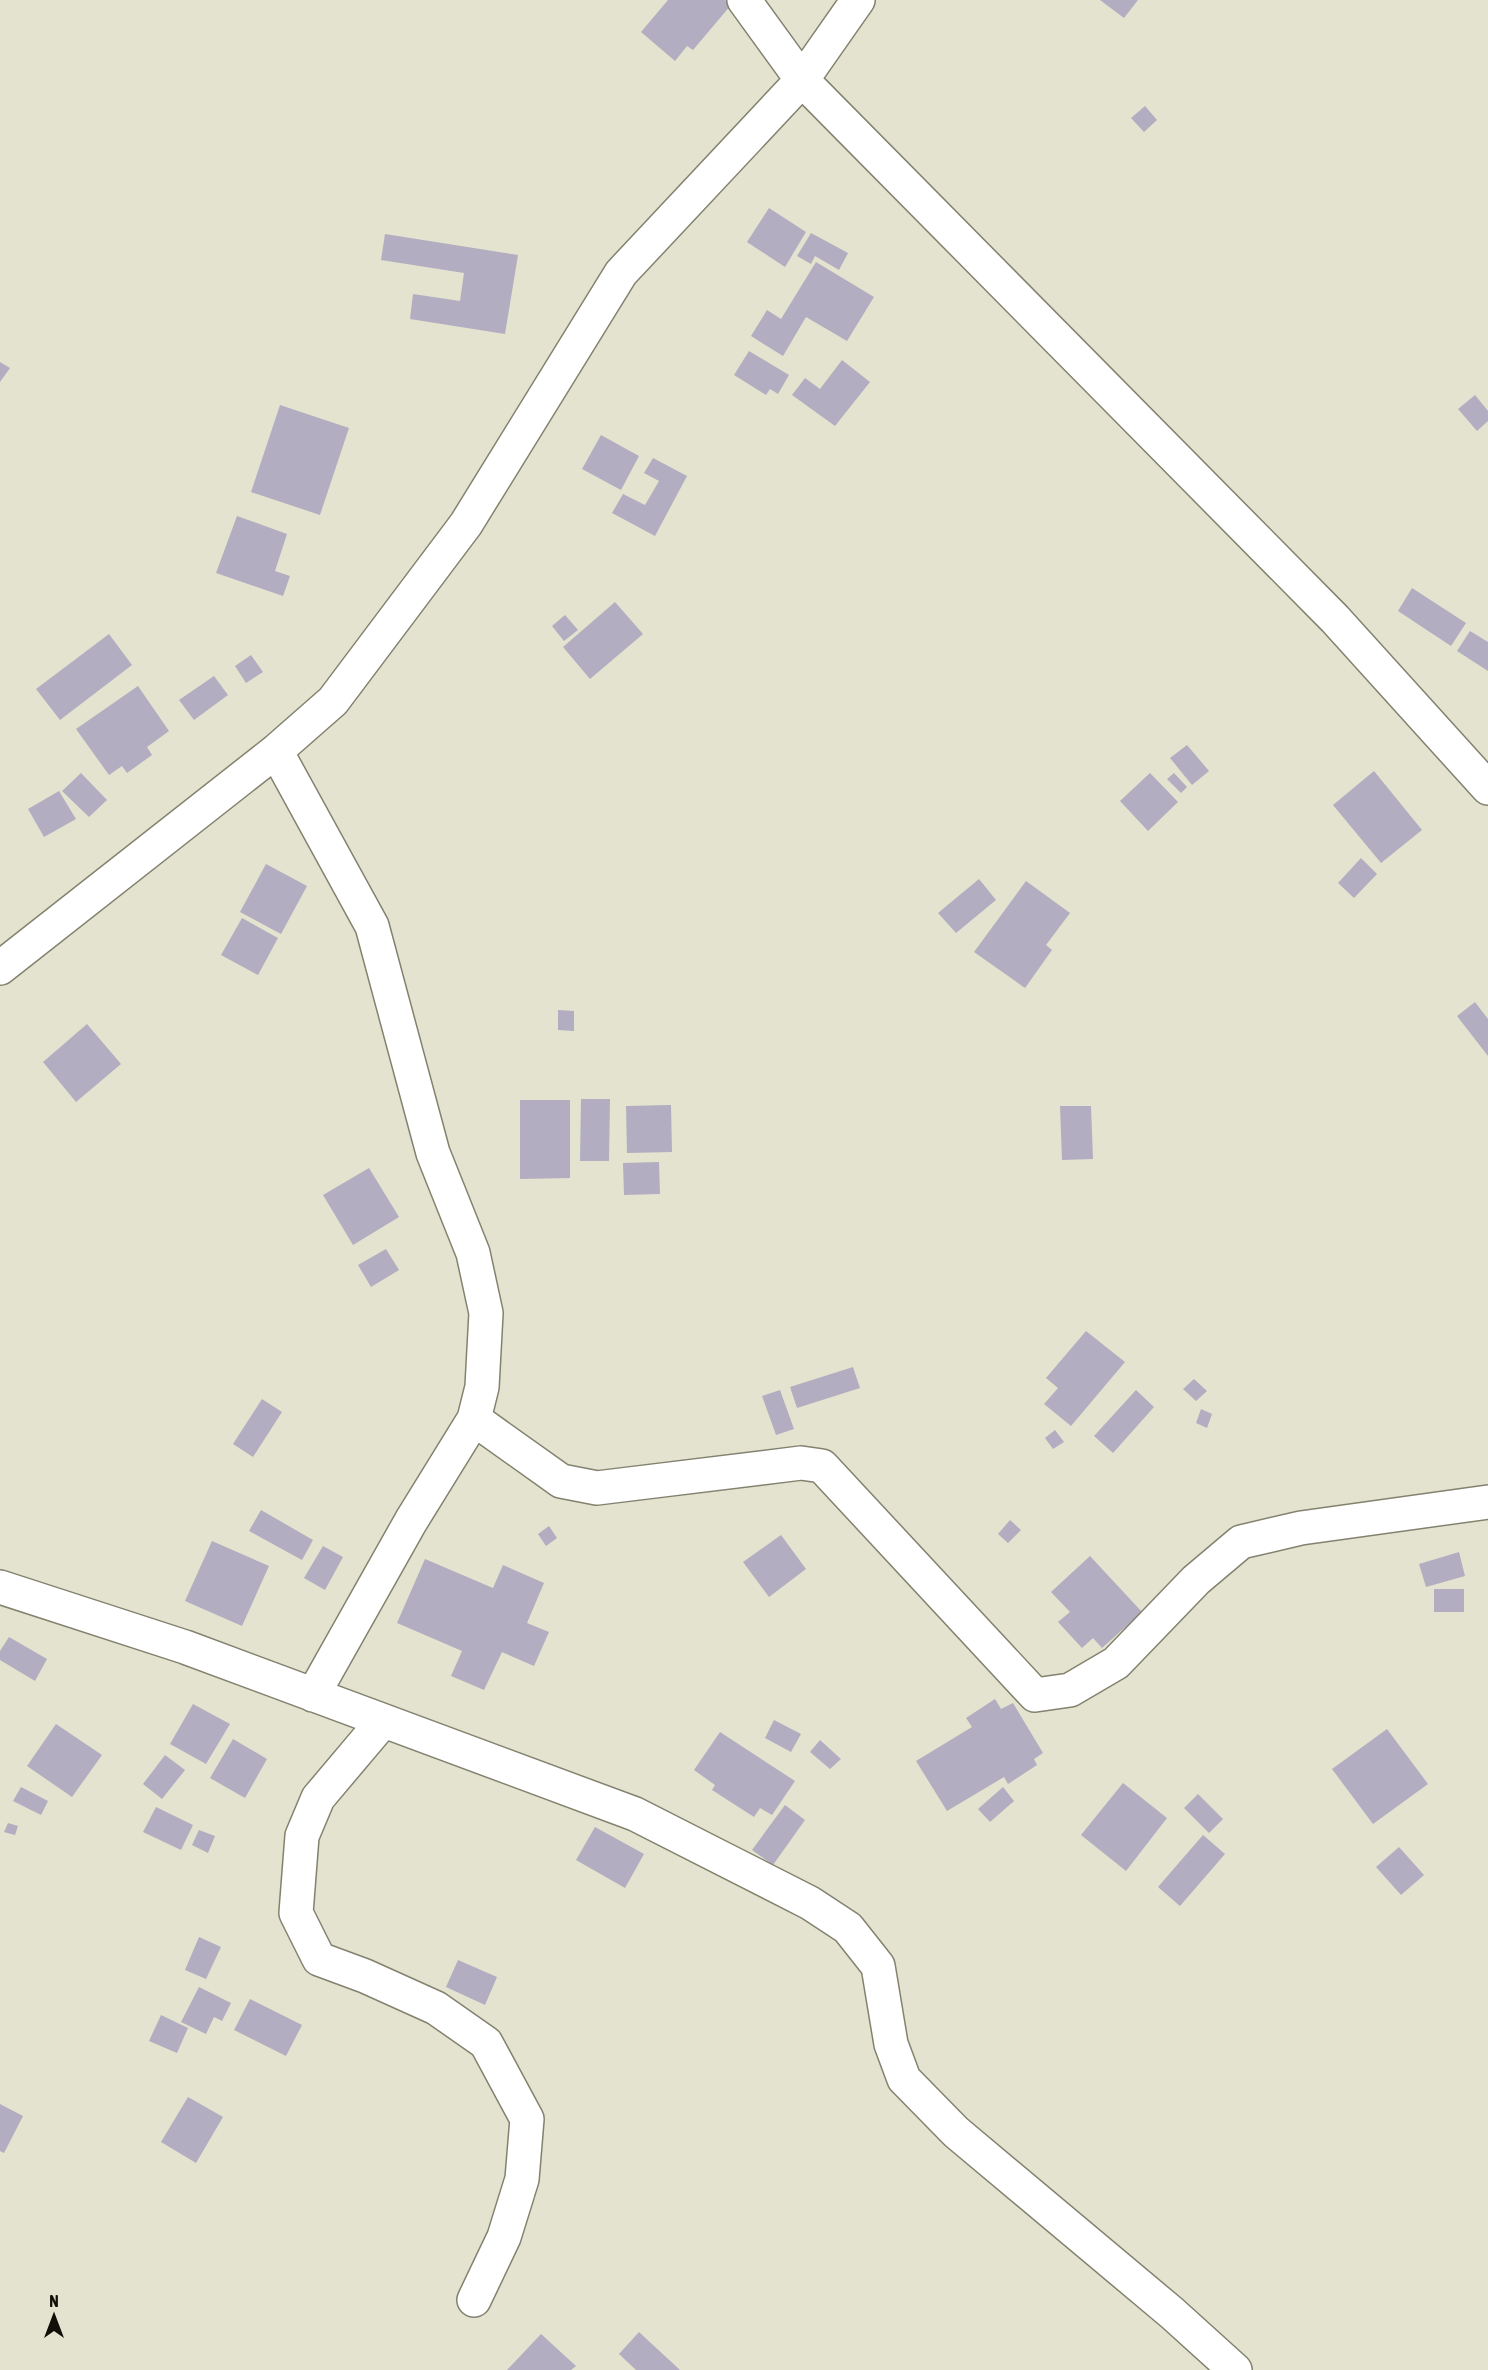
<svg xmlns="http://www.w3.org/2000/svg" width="1488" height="2370" font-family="'Asap Condensed',sans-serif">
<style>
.building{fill:#b2adc0}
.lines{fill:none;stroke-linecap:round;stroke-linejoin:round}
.minor-casing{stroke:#83826f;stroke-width:36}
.minor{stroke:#fff;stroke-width:33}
</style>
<rect width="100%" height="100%" fill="#e4e3cf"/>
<path class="building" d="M668,0H725L731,5L693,50L687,46L675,61L641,32Z
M1100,0H1138L1124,18Z
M1145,106L1157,120L1144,132L1131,118Z
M769,208L806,232L785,267L747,242Z
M811,233L848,253L839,270L815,256L811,264L797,256Z
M385,234L518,255L505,334L410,319L413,294L460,301L464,273L381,260Z
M816,262L874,297L847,341L806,317L783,356L751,336L767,310L781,319Z
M749,351L789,375L778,394L770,389L766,395L734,375Z
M842,360L870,382L835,426L792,395L805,378L820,389Z
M0,362L10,368L0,382Z
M1475,395L1488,411V421L1477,431L1458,409Z
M280,405L349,428L320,515L251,492Z
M601,435L639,456L621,490L582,469Z
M653,458L687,476L655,536L612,513L623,494L645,505L659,481L644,473Z
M237,516L287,534L275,571L290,576L283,596L216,573Z
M1412,588L1466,623L1451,646L1398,611Z
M615,602L643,634L590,679L563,647Z
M565,615L578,630L564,641L552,626Z
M1470,631L1488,642V671L1457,651Z
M109,634L132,665L60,720L36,689Z
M251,655L263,672L246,683L235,666Z
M214,676L228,695L194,720L179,700Z
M138,686L169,731L147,747L152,755L127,773L122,766L109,775L76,729Z
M1187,745L1209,771L1192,785L1170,758Z
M1374,771L1422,830L1381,863L1333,805Z
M81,773L107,800L89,817L62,791Z
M1150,773L1178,802L1148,831L1120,801Z
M1174,773L1187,787L1181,793L1167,779Z
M59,791L76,819L44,837L28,809Z
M1361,858L1377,874L1354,898L1338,883Z
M266,864L307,886L281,934L240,912Z
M979,879L996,900L956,933L938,913Z
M1026,881L1070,913L1046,945L1052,950L1025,988L974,952Z
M242,918L278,938L258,975L221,955Z
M1475,1002L1488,1019V1056L1457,1016Z
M558,1010L574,1011V1031L558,1030Z
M87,1024L121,1064L76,1102L43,1062Z
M581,1099H610L609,1161H580Z
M520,1100H570V1178L520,1179Z
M671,1105L672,1152L627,1153L626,1106Z
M1060,1106H1091L1093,1159L1062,1160Z
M659,1162L660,1194L624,1195L623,1163Z
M369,1168L399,1217L353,1245L323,1195Z
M386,1249L399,1270L371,1287L358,1265Z
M1086,1331L1125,1362L1071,1426L1044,1404L1058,1388L1046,1378Z
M853,1367L860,1388L797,1408L790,1387Z
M1194,1379L1207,1391L1196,1401L1183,1389Z
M780,1390L794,1429L776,1435L762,1396Z
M1136,1390L1154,1407L1113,1453L1094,1436Z
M262,1399L282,1412L253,1457L233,1444Z
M1201,1409L1212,1414L1207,1428L1196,1423Z
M1055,1430L1064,1442L1053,1449L1045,1438Z
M261,1510L313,1540L302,1560L249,1531Z
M1010,1520L1021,1530L1008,1543L998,1534Z
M549,1526L557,1538L546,1546L538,1534Z
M781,1535L806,1569L769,1597L743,1562Z
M212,1541L269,1566L242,1626L185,1601Z
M323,1546L343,1557L325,1590L304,1578Z
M1459,1552L1465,1576L1426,1587L1419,1564Z
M1090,1556L1142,1612L1102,1648L1093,1638L1082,1648L1058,1622L1070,1612L1051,1592Z
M425,1559L493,1588L503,1565L544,1583L527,1623L549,1632L534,1666L502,1652L484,1690L451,1676L462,1651L397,1623Z
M1434,1589H1464V1612H1434Z
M9,1637L47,1659L35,1681L0,1660V1651Z
M995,1699L1001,1709L1013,1703L1043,1753L1034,1759L1037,1765L1008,1784L1004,1777L947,1811L916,1761L972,1727L966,1718Z
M193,1704L230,1724L206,1764L170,1744Z
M774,1720L801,1734L791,1752L765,1738Z
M56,1724L102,1755L72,1797L27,1766Z
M1387,1729L1428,1784L1373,1824L1332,1769Z
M720,1732L795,1781L772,1815L760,1808L754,1817L712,1790L715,1785L694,1770Z
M233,1739L267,1759L245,1798L210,1778Z
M820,1740L841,1759L830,1769L810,1752Z
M165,1755L185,1770L162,1799L143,1784Z
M1123,1783L1167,1818L1126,1871L1081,1835Z
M21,1787L48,1801L41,1815L13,1801Z
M1003,1787L1014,1801L990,1822L978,1809Z
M1198,1794L1223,1819L1209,1833L1184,1808Z
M785,1805L805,1820L773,1865L752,1850Z
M156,1807L193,1825L181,1850L143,1832Z
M8,1823L18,1826L15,1835L4,1832Z
M595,1827L644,1854L625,1888L576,1860Z
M199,1830L215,1836L208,1853L192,1845Z
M1203,1835L1225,1854L1180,1906L1158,1887Z
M1399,1847L1424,1875L1401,1895L1376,1867Z
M199,1937L221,1947L206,1979L185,1970Z
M458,1960L497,1977L485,2005L446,1987Z
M199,1987L231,2003L222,2021L214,2017L206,2034L181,2022Z
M250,1999L302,2025L286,2056L234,2030Z
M161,2015L188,2028L177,2053L149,2041Z
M188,2097L223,2117L196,2163L161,2142Z
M0,2104L23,2116L4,2153L0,2151Z
M639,2332L680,2370H636L619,2354Z
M541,2334L576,2366L571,2370H507Z"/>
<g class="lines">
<g class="minor-casing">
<path id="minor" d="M744,0L802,80L1335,619L1488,788
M276,751L372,926L433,1153L473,1253L486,1313L482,1387L474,1419L561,1481L597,1488L801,1463L822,1466L1035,1695L1070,1690L1116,1663L1196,1580L1241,1542L1301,1528L1488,1502
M0,968L276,751L333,701L466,524L621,273L802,80L858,0
M0,1587L185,1647L635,1814L810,1903L848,1928L878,1966L891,2044L904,2079L956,2132L1172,2313L1235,2370
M313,1695L411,1521L474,1419
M383,1721L318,1798L302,1836L296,1913L319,1959L365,1976L436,2008L486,2043L527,2119L522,2179L504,2237L474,2300"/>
</g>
<use href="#minor" class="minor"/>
</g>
<g transform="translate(54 2316)" stroke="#e4e3cf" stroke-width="4.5" paint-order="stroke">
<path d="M0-4.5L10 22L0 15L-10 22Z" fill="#101009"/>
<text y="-9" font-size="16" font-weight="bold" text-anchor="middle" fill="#101009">N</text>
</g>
</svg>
